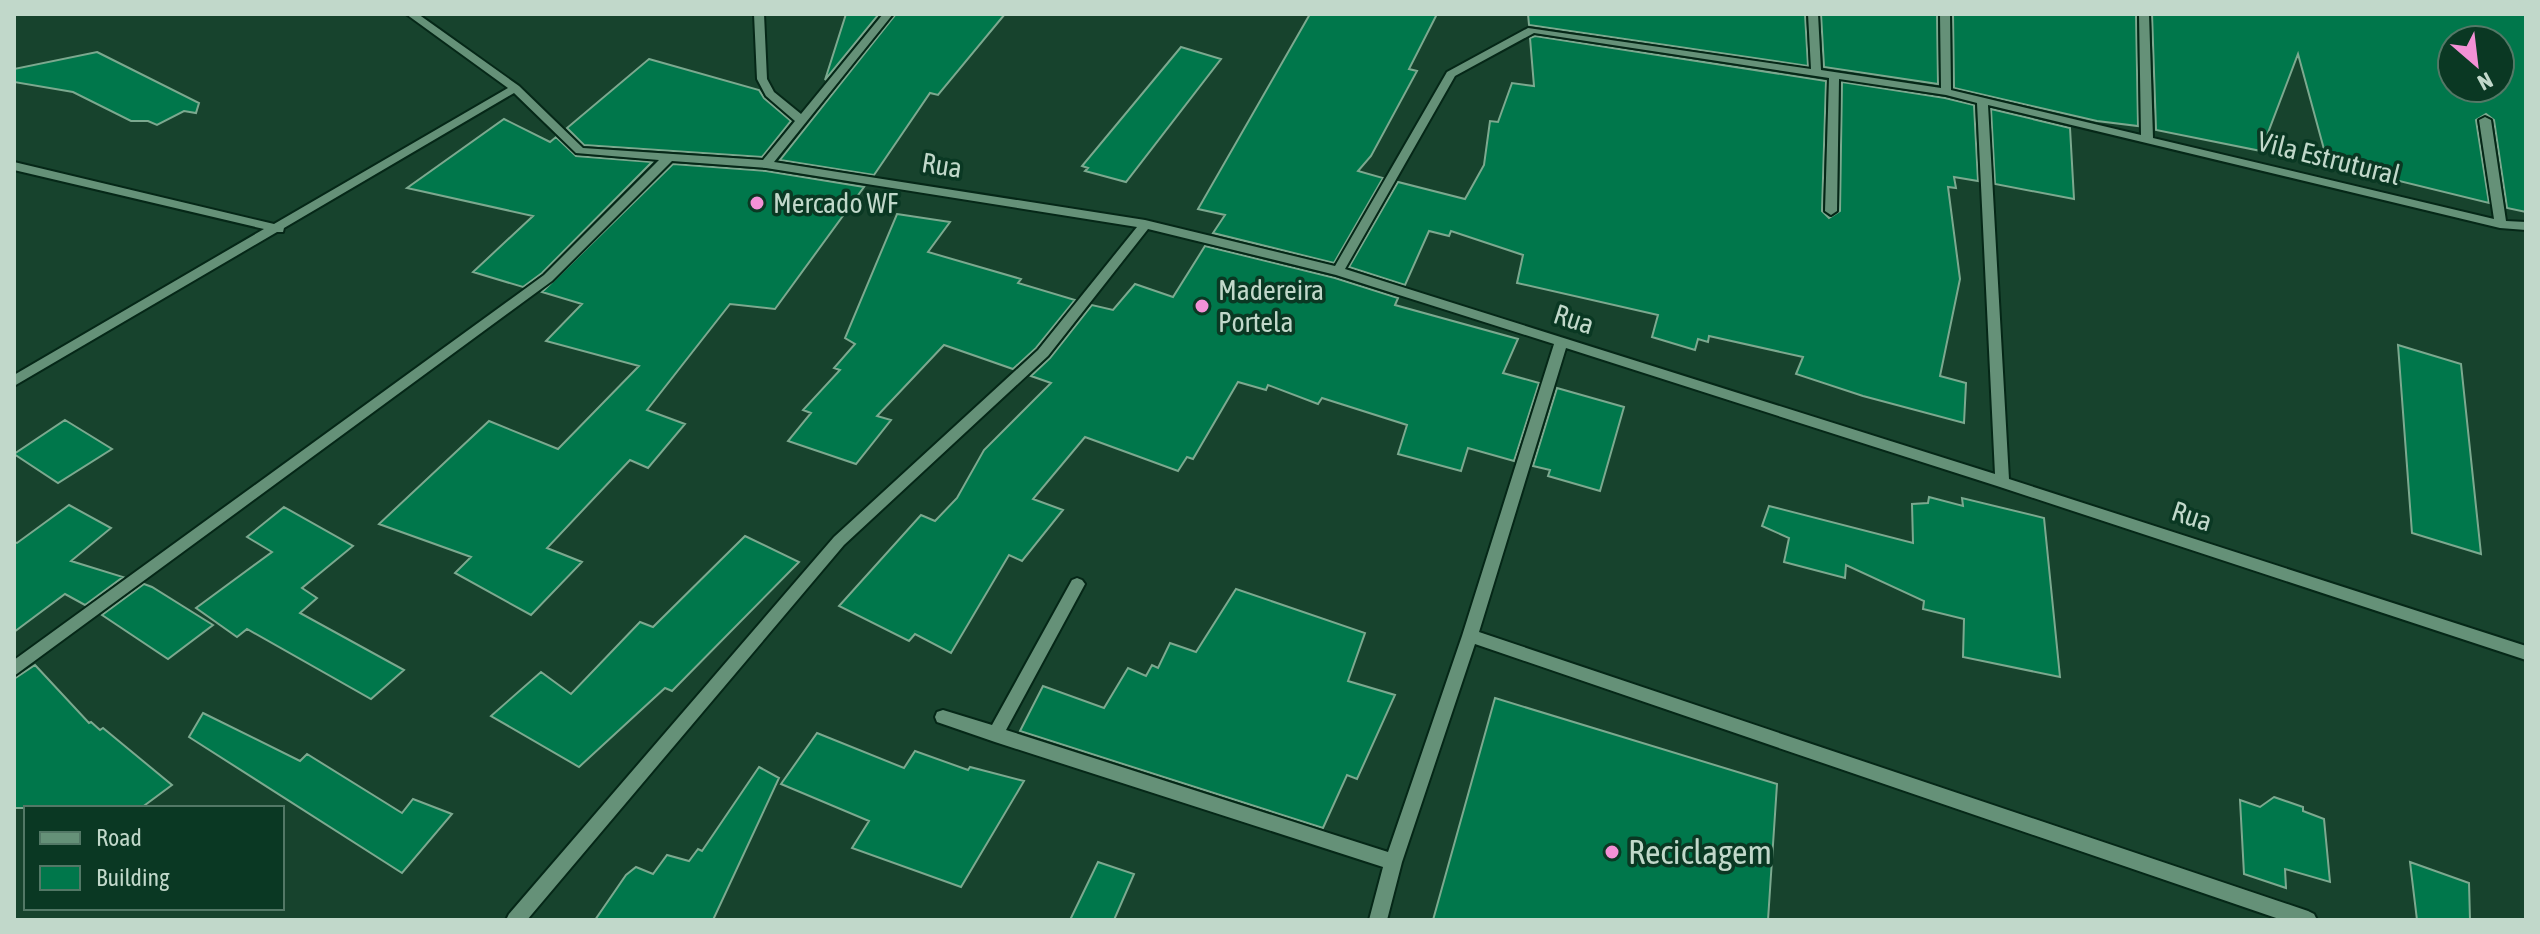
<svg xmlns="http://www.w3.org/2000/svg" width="2540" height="934" font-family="'Asap Condensed',sans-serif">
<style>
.building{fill:#00774b;stroke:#7ca98f;stroke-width:2;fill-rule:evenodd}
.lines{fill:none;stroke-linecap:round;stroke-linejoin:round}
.minor-casing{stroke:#052717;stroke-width:4}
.minor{fill:#659178;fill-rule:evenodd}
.poi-dot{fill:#f391d6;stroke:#0a3823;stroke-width:3}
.labels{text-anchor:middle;stroke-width:7;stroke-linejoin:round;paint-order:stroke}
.street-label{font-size:28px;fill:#c1d8ca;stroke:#0a3823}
.poi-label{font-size:28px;fill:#c1d8ca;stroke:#0a3823;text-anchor:start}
.near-poi-label{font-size:34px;fill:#c1d8ca;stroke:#0a3823;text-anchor:start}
</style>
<rect width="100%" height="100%" fill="#17432d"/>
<path class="building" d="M846,14H879L825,80Z
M896,14H1005L938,95L930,93L874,175L780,160Z
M1310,14H1437L1409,69L1417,71L1371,156L1358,171L1383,178L1334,263L1213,233L1225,215L1198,209Z
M1528,14H1805L1808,66L1529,25Z
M1821,14H1937L1938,84L1824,67Z
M1953,14H2136L2138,126L2097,121L1954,88Z
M2152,14H2526V212L2507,208L2494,120L2486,114L2476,120L2489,203L2342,167L2340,156L2325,153L2298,54L2261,151L2156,130ZM2452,40H2500V88H2452Z
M1535,36L1826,81L1822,211L1829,218L1840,211L1842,82L1945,98L1974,105L1978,181L1954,177L1956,188L1948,187L1960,279L1940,376L1966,383L1964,423L1863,396L1796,374L1803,357L1709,336L1708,342L1698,339L1695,350L1652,337L1658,315L1517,283L1523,255L1451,231L1449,236L1429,231L1405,285L1349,267L1398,182L1465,199L1484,165L1490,121L1498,122L1512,83L1534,86L1530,38Z
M1181,47L1221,59L1126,182L1085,171L1088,168L1082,166Z
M97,52L199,103L196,113L184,111L157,125L148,121H131L73,92L14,82V69Z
M649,59L759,90L764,98L791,121L762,157L584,145L567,128Z
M1991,109L2070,128L2074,199L1995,184Z
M504,119L550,142L556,137L576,156L652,162L542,273L523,287L473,272L533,216L407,188Z
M673,164L766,171L864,187L775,309L730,304L647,410L685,424L648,468L630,460L547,548L582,562L531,615L455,573L471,557L379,524L489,421L558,449L639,366L546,341L582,304L542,292Z
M897,214L950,222L928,252L1021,279L1018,283L1075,300L1036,348L1013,369L944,345L877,416L891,420L856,464L788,441L811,413L803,410L840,370L834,368L855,344L845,338Z
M1205,246L1335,278L1398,298L1395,305L1518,339L1503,373L1539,383L1514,461L1468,448L1461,471L1398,454L1407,425L1322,398L1318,404L1268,385L1266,390L1238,382L1193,459L1187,457L1178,471L1085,437L1033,499L1063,510L1022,561L1009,555L951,653L915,634L909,641L839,606L921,515L935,521L957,498L984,450L1051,383L1031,376L1050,358L1092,305L1113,310L1135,284L1173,297Z
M2398,345L2461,364L2481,554L2412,533Z
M1557,388L1624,407L1600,491L1548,476L1550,470L1533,466Z
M65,420L112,449L58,483L14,454Z
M1929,497L1963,506L1962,498L2044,518L2060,677L1963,657L1964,619L1923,609L1924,601L1846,565L1845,578L1784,562L1789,538L1762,526L1769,506L1913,543L1912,504L1928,503Z
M69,505L111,528L71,561L123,577L85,605L65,594L14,632V542L17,543Z
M284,507L353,546L302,588L317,598L300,613L404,670L371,699L247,629L237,637L196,608L272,552L247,537Z
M745,536L799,562L672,691L665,688L579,767L491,716L541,672L571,694L640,622L653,627Z
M144,584L152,587L213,625L168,659L102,615Z
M1236,589L1365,633L1348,681L1395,695L1357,779L1347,775L1323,828L1020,731L1043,686L1104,708L1128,668L1146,676L1152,665L1158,668L1170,643L1196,652Z
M35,665L89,723L91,722L100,730L103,728L172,785L141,808H14V679Z
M1495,698L1777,784L1768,920H1433Z
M203,713L300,761L307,754L402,813L413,799L452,814L402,873L189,737Z
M817,733L904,768L915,751L968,770L970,767L1024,781L961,887L852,848L869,821L781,784Z
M759,767L779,778L713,920H595L626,875L636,867L653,874L667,855L689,861L698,849L702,851Z
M2274,797L2303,807V811L2324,819L2330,882L2285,869L2286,888L2244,874L2240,800L2260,807Z
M1098,862L1134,874L1114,920H1070Z
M2410,862L2469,883L2470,920H2417Z"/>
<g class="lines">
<g class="minor-casing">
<path id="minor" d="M406,14H418L519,86L583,148L763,160L795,121L766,96L757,79L754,14H764L767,79L774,92L801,114L883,14H893L774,162L1145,220L1335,266L1447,72L1528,28L1811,69L1808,14H1818L1821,70L1941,88L1940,14H1950L1951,90L2141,135L2139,14H2149L2153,138L2494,219L2479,120L2485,117L2491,120L2506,221L2526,222V230L2500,228L1988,105L2009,479L2526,646V660L1997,486L1566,348L1479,632L2308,911L2314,914L2317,920H2282L1475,644L1402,862L1387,920H1369L1383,867L995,742L937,722L935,717L937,712L943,710L992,725L1072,580L1077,578L1082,580L1085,584L1006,730L1388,852L1462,636L1554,344L1336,275L1148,229L1048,356L844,545L527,920H506L509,914L834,537L1038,350L1137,227L766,168L672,161L552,281L14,676V660L544,275L659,160L576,153L514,93L284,228L283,232H277L14,386V375L264,229L14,170V162L274,224L508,88ZM1534,33L1829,78L1825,211L1831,215L1837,211L1839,79L1946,95L1977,103L1995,474L1345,269L1455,76Z"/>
</g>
<use href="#minor" class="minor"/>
</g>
<g class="poi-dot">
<circle cx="757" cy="203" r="8"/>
<circle cx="1202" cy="306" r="8"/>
<circle cx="1612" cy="852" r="8"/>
</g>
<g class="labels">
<g class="street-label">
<text transform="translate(2329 158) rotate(14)" y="10">Vila Estrutural</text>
<text transform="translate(942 165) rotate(9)" y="10">Rua</text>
<text transform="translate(1574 319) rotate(18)" y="10">Rua</text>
<text transform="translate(2192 516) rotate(18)" y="10">Rua</text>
</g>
<g class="poi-label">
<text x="773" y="213">Mercado WF</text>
<text x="1218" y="300">Madereira<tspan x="1218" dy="32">Portela</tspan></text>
</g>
<g class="near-poi-label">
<text x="1628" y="864">Reciclagem</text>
</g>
</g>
<rect width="2540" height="934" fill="none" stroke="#c1d8ca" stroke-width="32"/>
<rect x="24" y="806" width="260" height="104" fill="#0a3823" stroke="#537866" stroke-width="2"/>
<rect x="40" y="832" width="40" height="12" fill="#659178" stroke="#537866" stroke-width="2"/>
<text x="96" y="846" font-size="24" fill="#c1d8ca">Road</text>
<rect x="40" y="866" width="40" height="24" fill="#00774b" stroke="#537866" stroke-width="2"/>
<text x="96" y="886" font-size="24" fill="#c1d8ca">Building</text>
<g transform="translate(2476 64) rotate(152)"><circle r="38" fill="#0a3823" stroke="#537866" stroke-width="2"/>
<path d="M0-6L14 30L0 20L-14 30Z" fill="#f391d6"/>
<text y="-12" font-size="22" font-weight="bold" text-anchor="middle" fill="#c1d8ca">N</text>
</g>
</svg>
